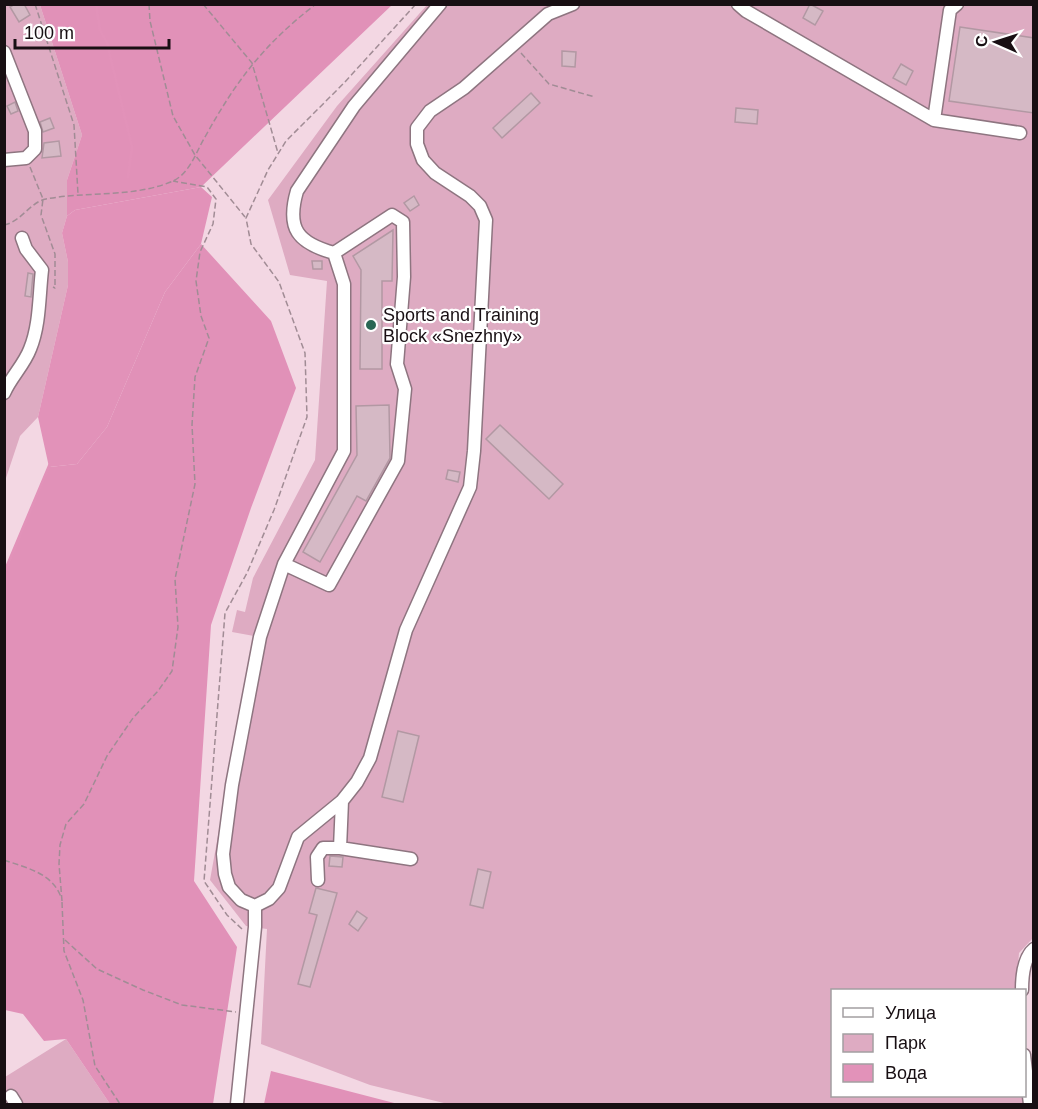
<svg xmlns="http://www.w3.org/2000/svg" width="1038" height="1109" font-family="Arial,sans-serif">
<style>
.green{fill:#deabc2}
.forest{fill:#e191b8}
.water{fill:#e292b9}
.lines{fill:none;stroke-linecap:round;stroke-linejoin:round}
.stream{stroke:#e292b9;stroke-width:3}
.building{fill:#d5b9c5;stroke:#b298a3;stroke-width:1.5}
.minor-casing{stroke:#8e7580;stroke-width:15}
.path{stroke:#a18c95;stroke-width:1.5;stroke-dasharray:6 3;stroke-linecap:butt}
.minor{stroke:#fff;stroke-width:12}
.poi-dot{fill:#296754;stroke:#fff;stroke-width:2}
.labels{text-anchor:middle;stroke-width:4.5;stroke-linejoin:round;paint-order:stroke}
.poi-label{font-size:18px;fill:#180f13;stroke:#fff;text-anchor:start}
</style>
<rect width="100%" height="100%" fill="#f3d7e3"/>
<path class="green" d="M5,5H40L82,135L67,180V216L62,233L68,262V285L38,417L20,436L5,481Z
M427,5H1033V938L1019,953L1016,990H832V1096H1024L1025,1104H448L370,1085L261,1044L267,929L246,926L210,880L254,636L232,632L237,610L245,612L253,578L315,460L327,281L290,275L268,200L337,106Z
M66,1039L110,1104H5V1077Z"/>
<path class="forest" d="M40,5H392L201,187L75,210L67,216V180L82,135Z
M201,244L271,321L296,388L251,508L211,625L194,881L237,947L213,1104H110L66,1039L44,1041L23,1014L5,1010V573L49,467L77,464L107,427L165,292Z
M271,1071L398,1104H264Z"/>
<path class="water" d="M201,187L212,197L201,244L165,292L107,427L77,464L49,467L38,417L68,285V262L62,233L67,216L75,210Z"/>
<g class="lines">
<path class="stream" d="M96,4L100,30L107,43L132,147L128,177
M4,573L50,464"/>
</g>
<path class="building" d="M15,4H24L30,15L19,22L10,7Z
M810,4L823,11L815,25L803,18Z
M960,27L1034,38V113L949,101Z
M562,51L576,52L575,67L562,66Z
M901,64L913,71L906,85L893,78Z
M531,93L540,103L502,138L493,128Z
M15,102L18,111L11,114L7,106Z
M736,108L758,110L757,124L735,122Z
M50,118L54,128L43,132L40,122Z
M59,141L61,156L42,158L44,143Z
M414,196L419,205L410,211L404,203Z
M393,230L392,281H382V369H360L361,270L353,256Z
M312,261H322V269H313Z
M28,273L33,274L31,297L25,296Z
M389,405L390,458L366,501L357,496L320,562L303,552L357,455L356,406Z
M500,425L563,484L549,499L486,439Z
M448,470L460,472L458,482L446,479Z
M398,731L419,736L403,802L382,797Z
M330,856L343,857L342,867L329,866Z
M478,869L491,872L483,908L470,905Z
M316,888L337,893L310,987L298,984L317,915L309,913Z
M357,911L367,918L358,931L349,924Z"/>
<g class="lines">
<g class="minor-casing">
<path id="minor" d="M738,4L746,11L934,120L1020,133
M4,52L35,131V149L26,158L4,160
M934,120L950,10L957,4
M4,393C11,377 24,365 30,349C40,325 39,295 42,270L26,249L22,238
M284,564L329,585L398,461L405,389L397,364L404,277L403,222L392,215L334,253
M340,848L411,859
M318,880L317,857L323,848H340L342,801
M255,906L269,899L279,888L298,837L342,801L357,782L370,758L406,630L470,487L474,451L486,220L480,206L470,196L435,173L423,160L417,144V128L430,111L464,88L548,14L573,4
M1022,990C1022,977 1023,958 1034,949
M1024,1055L1030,1104
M11,1096L16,1104
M237,1104L255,927V906L241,900L229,887L225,874L223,854L232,785L260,637L284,564L344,451V284L334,253C298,243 286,229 297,191L354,106L440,4"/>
</g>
<path class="path" d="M35,4L74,125L78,194
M149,4L150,21L173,116L195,155L245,217
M203,4L252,63L278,153
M521,53L549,84L595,97
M30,167L43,199L41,215L55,254V288L53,287
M4,225C21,222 30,202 46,199C88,191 134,198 173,181C190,173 196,152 205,137C236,81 264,44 316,4
M4,860C27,868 52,873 61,897
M62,901L59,864L60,845L66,824L84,804L107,756L133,718L158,691L172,671L178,627L175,579L195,484L192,425L195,377L209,338L201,316L196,281L200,252L213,224L216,199L207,187L173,181
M62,902L64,951L83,1000L95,1066L120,1104
M242,929L227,915L204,881L225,613L247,573L274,510L307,417L305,353L279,282L251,244L246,218L268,170L286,141L344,83L416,4
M65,940L97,969L143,990L182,1005L236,1012"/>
<use href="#minor" class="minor"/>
</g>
<circle class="poi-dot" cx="371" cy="325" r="6"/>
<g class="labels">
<g class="poi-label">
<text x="383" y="321">Sports and Training<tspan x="383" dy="21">Block «Snezhny»</tspan></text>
</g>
</g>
<rect width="1038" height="1109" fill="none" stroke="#180f13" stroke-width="12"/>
<rect x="831" y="989" width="195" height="108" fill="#ffffff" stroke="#a39fa1" stroke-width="1.5"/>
<rect x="843" y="1008" width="30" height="9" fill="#ffffff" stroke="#a39fa1" stroke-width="1.5"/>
<text x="885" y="1019" font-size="18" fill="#180f13">Улица</text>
<rect x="843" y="1034" width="30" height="18" fill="#deabc2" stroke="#a39fa1" stroke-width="1.5"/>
<text x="885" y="1049" font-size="18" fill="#180f13">Парк</text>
<rect x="843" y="1064" width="30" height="18" fill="#e292b9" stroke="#a39fa1" stroke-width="1.5"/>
<text x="885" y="1079" font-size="18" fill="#180f13">Вода</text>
<g transform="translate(996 42) rotate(273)" stroke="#ffffff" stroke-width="4.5" paint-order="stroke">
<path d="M0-4.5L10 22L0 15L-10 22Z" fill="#180f13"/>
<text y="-9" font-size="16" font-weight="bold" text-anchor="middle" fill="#180f13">С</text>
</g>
<path d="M15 39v9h154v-9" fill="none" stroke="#180f13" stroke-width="3"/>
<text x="24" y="39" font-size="18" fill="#180f13" stroke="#ffffff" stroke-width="4.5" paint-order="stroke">100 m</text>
</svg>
